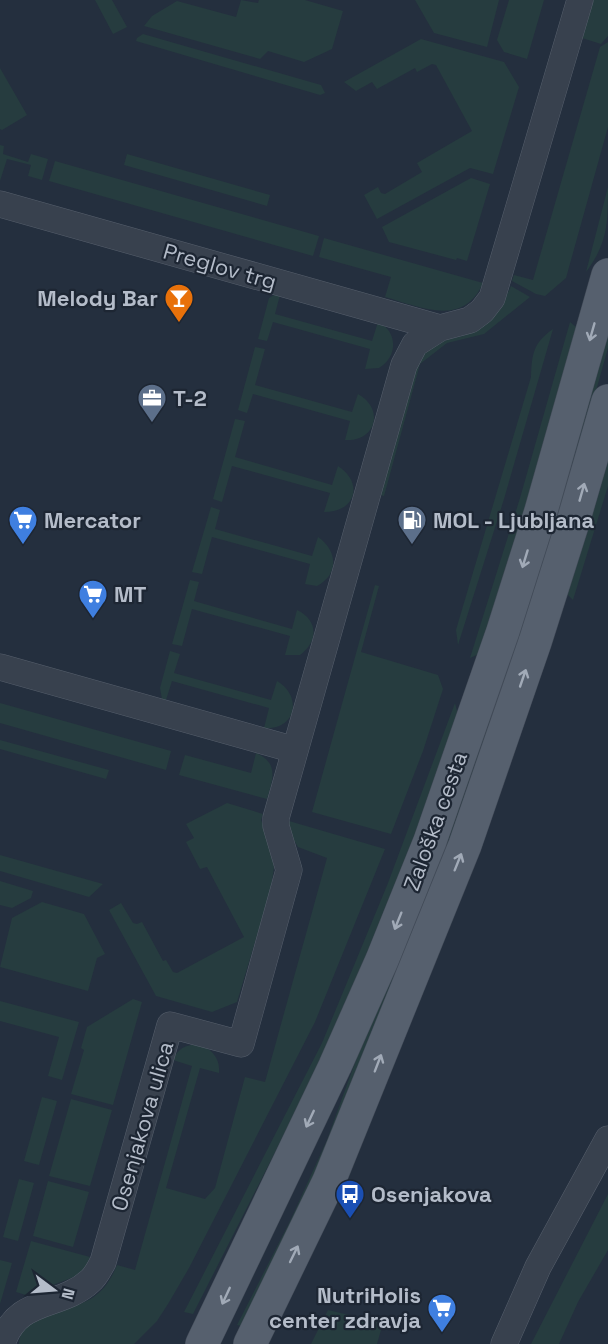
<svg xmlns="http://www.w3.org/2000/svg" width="608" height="1344" font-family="'Space Grotesk',sans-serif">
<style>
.green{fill:#263c3f}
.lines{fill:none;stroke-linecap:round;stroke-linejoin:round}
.minor-casing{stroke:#565f6c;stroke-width:27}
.primary-casing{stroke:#414a57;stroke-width:34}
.minor{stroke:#38414e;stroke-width:26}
.primary{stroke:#56606e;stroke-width:33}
.oneway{stroke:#a1aab7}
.labels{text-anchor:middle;stroke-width:4.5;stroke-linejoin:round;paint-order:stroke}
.street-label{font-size:22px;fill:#b4bcc9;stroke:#1d2633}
.poi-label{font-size:22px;font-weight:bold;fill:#b4bcc9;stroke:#1d2633;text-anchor:start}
</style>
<rect width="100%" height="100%" fill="#242f3e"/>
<path class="green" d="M95,0H112L127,27L113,34Z
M241,0L258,3L259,0H305L343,11L332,49L304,62L268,51L260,59L144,26L152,16L177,1L236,17Z
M415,0H499L487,47L434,33Z
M509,0H544L527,59L504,52L497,40Z
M593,0H608V36L601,44L582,38Z
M143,34L321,85L325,93L320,95L136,41L137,38Z
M421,39L504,62L519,87L493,174L470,168L377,219L364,195L378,187L381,193L385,194L422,172L417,163L472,131L436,65L432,64L417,72L415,68L377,89L372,82L356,91L344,82Z
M608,42V127L566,278L545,296L536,294L512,281L514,275L533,280L600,47Z
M0,68L27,115L2,130L0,129Z
M0,145L4,146L3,154L28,162L31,154L48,159L42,180L28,176L31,165L7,159L0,181Z
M127,154L270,195L267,206L124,165Z
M55,161L319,236L313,256L49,181Z
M471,178L490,184L467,261L457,258L456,260L389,242L382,227Z
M608,187C608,222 608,243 586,272Z
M324,238L483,283C463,328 421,307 385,297L391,277L319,257Z
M511,286L530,297L484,334L447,343L420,364L384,496L380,495L418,362C430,343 442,341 462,336C488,329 501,309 511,286Z
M276,294L280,295L275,314L372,341L378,322C398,331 398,357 379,368L365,369L370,349L273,322L267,341L258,339L269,298Z
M570,322L576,327L577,333L528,500L479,654L470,658L520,498Z
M608,326V348L564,505L460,817L332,1141L241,1326L237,1325L291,1219L327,1140L357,1057L391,977Z
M553,329L504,499L458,645L456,630L458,623L531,377C532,354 533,343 553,329Z
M255,347L265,349L255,385L352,412L358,394C385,409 376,442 345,440L350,421L253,394L247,413L238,410Z
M235,419L245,421L235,457L332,485L338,466C364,483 356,512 324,512L330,493L232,466L222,502L213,499Z
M608,456V486L573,600L568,595V589Z
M211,507L220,510L215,529L312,556L318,537C337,550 340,574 317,586L305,584L310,564L212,537L202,574L192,572Z
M190,580L199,582L194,601L292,629L297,610C318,620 319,641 300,655H285L290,636L192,609L182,646L172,644Z
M375,585L379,586L361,652L438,675L443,689L423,751L391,834L312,812Z
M170,651L180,654L174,673L271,700L277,681C303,696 296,731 264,728L269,708L172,681L166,700L162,699L160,688Z
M0,703L171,751L166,770L0,723Z
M455,703L458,715L427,806L329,1046L193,1314L184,1312L322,1043L388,883Z
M0,740L109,770L106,779L0,749Z
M256,753C279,763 273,779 267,799L179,775L185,755L251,773Z
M227,803L263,814L261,820L270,842L274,867L271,889L237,1002L212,1012L156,996L109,910L121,903L133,923L137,924L142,922L163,961L166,960L173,972L177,973L244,937L207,867L200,869L186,842L194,838L186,824Z
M289,821L385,849L315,1022L189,1268L168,1304L157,1321L134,1344H19C21,1311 73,1313 95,1296C106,1288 112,1277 117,1265L135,1270L192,1066L173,1060C184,1033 222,1045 219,1073L200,1068L166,1188L205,1199L215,1188L245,1077L265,1082L327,858L298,847L289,832Z
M0,855L103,884L89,897L0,871Z
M0,881L33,891L31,898L12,908L0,905Z
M42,902L84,914L105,954L97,958L88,991L0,967L12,918Z
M133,999L142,1002L113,1105L71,1094L84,1050L81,1048L87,1027Z
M0,1001L79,1022L62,1080L48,1076L59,1037L0,1021Z
M42,1097L57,1101L39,1165L24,1161Z
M71,1099L112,1110L90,1186L49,1176Z
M19,1179L34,1183L18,1241L3,1237Z
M48,1181L89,1192L73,1247L33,1236Z
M608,1194V1250L578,1302L559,1344H531Z
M31,1241L90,1257L84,1270L74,1277L26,1295L16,1292Z
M0,1260L12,1263L0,1304Z
M328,1310L383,1323L377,1344H311Z"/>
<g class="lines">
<g class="minor-casing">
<path id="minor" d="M0,204L440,328
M0,667L295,750
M2,1344C17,1296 60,1309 90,1281C96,1276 99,1269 103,1262L170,1025L241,1044L289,870L276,826V818L404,365L415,344L440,328L470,320L482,311L492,298L580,0
M504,1344L538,1267L608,1139"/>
</g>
<g class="primary-casing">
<path id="primary" d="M202,1344L335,1066L382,960L430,841L503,631L541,511L608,275
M250,1344L329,1181L465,845L535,642L573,522L608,401"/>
</g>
<use href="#minor" class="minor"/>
<use href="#primary" class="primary"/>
</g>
<defs><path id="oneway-shaft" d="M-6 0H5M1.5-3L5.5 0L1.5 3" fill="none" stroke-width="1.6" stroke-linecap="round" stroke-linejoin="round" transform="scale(1.5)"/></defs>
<g class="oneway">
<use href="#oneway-shaft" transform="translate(592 332) rotate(106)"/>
<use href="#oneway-shaft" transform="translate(582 492) rotate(-74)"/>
<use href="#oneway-shaft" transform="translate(525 559) rotate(107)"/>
<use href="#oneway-shaft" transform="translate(523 678) rotate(-71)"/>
<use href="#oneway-shaft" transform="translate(458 862) rotate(-68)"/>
<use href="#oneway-shaft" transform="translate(398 921) rotate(112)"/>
<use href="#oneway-shaft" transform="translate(378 1063) rotate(-69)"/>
<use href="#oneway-shaft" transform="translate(310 1119) rotate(115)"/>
<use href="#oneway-shaft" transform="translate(294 1254) rotate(-64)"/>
<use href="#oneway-shaft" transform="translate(226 1296) rotate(115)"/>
</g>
<defs>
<g id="bar-pin" transform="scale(1.5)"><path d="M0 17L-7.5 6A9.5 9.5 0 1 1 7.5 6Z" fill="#e8710a" stroke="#1d2633"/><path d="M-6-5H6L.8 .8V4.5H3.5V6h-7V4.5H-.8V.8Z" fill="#fff"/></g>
<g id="office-pin" transform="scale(1.5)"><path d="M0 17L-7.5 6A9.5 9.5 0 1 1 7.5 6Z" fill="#5c6f8a" stroke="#1d2633"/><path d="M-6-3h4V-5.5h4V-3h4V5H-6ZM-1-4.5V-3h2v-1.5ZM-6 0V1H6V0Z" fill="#fff"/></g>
<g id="supermarket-pin" transform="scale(1.5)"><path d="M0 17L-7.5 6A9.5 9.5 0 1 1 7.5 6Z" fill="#3f7fe0" stroke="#1d2633"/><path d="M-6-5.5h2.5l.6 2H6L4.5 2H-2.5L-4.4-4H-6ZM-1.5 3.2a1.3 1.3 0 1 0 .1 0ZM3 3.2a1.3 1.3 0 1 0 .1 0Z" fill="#fff"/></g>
<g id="fuel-pin" transform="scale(1.5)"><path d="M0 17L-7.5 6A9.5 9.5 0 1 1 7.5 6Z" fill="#5c6f8a" stroke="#1d2633"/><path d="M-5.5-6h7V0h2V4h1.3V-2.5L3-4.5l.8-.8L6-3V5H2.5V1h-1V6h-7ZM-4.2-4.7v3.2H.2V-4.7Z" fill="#fff"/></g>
<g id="bus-pin" transform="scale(1.5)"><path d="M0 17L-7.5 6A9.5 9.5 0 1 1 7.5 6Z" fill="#1a4fb4" stroke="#1d2633"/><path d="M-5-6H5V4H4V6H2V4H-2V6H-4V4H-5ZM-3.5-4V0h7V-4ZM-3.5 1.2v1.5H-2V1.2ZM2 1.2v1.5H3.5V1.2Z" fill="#fff"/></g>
</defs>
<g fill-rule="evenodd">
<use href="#bar-pin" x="179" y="298"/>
<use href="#office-pin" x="152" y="398"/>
<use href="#supermarket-pin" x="23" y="520"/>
<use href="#fuel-pin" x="412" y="520"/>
<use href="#supermarket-pin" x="93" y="594"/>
<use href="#bus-pin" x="350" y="1194"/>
<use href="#supermarket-pin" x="442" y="1308"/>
</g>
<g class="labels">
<g class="street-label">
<text transform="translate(220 266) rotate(16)" y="8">Preglov trg</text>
<text transform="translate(435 821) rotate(-70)" y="8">Zaloška cesta</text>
<text transform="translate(142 1126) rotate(-74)" y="8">Osenjakova ulica</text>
</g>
<g class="poi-label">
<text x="158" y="306" text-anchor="end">Melody Bar</text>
<text x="173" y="406">T-2</text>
<text x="44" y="528">Mercator</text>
<text x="433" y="528">MOL - Ljubljana</text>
<text x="114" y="602">MT</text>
<text x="371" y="1202">Osenjakova</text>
<text x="421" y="1303" text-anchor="end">NutriHolis<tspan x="421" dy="25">center zdravja</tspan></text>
</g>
</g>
<g transform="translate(54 1290) rotate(106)" stroke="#1d2633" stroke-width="4.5" paint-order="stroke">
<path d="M0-4.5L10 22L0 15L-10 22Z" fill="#b4bcc9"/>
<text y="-9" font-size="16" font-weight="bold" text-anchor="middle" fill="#b4bcc9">N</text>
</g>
</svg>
